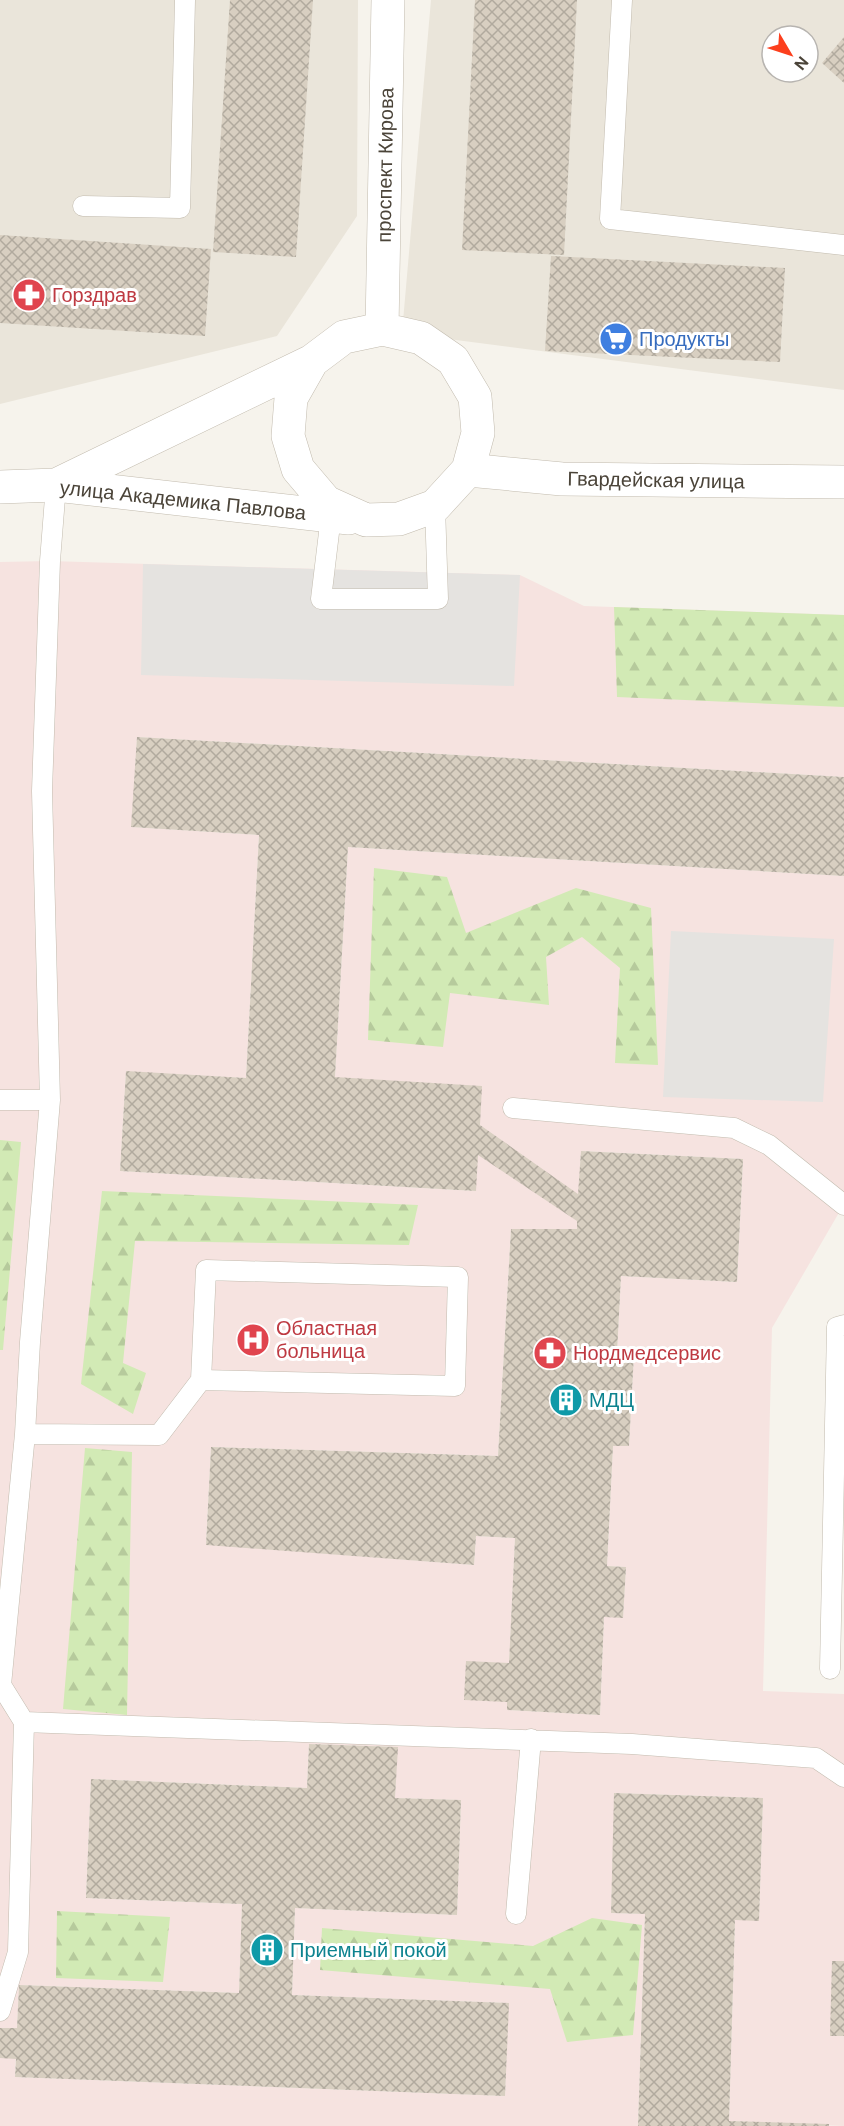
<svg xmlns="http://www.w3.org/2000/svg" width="844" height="2126" font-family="'DM Sans',sans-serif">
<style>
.residential{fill:#eae5da;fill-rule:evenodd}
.medical{fill:#f6e3e0;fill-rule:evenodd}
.forest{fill:url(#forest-firs)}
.parking{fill:#e5e3e0}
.building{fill:url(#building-cross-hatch)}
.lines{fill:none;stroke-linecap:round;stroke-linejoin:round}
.service-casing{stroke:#c2bbae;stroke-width:21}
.minor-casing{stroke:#c2bbae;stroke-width:34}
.tertiary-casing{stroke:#c2bbae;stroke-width:34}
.service{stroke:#fff;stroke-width:20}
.minor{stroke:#fff;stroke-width:33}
.tertiary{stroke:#fff;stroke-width:33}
.labels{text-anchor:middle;stroke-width:6;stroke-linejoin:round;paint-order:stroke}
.street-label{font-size:20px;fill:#4b4439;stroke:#fff}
.health-label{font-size:20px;fill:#be3a42;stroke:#fff;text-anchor:start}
.shop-label{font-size:20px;fill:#366cbe;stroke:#fff;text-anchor:start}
.culture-label{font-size:20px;fill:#0d838f;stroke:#fff;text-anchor:start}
</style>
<defs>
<pattern id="forest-firs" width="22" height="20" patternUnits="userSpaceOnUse" patternTransform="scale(1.5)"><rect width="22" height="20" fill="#d2eab5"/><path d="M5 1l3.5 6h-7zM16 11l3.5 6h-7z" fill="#b6ca9c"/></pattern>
<pattern id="building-cross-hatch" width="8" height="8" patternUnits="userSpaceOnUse" patternTransform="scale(1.5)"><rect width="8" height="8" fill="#d8cfc1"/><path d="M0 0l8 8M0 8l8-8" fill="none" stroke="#b1aa9e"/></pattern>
</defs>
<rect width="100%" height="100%" fill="#f6f3ec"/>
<path class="residential" d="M0,0H358L357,216L277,336L0,404Z
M431,0H844V390L402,333ZM772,36H808V72H772Z"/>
<path class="medical" d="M50,561L520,575L584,606L844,615V777L137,737L132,827L259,835L246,1078L126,1072L120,1171L476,1191L335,1077L348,847L844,876V1204L772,1328L763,1691L844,1694V2126L729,2121L735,1920H759L763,1798L615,1793L611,1913L645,1914L638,2126H0V562ZM581,1151L743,1159L737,1282L621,1276L617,1353L634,1354L629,1446H613L607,1566L626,1567L623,1617H604L600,1715L507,1710L515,1538L476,1536L474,1565L206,1544L211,1447L498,1456L511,1229H577ZM309,1744L397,1747L395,1798L461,1800L457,1915L295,1908L292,1995L508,2003L505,2096L15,2077L19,1985L239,1993L242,1904L86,1898L91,1779L307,1788Z"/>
<path class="forest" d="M614,607L844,615V707L617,697Z
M374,868L447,877L466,933L576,888L651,908L658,1065L615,1063L620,968L582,937L546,957L549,1005L450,993L443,1047L368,1040Z
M0,1140L21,1142L3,1350H0Z
M102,1191L418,1205L409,1245L135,1241L123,1363L146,1373L133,1414L81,1384Z
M85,1448L132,1452L127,1715L63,1709Z
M57,1911L170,1917L163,1982L56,1978Z
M592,1918L642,1925L633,2035L567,2042L550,1989L320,1970L322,1928L533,1946Z"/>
<path class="parking" d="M143,564L520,575L514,686L141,675Z
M671,931L834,939L823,1102L663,1097Z"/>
<path class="building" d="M230,0H313L296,257L213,252Z
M475,0H577L564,255L462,250Z
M844,37V83L822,63Z
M0,235L211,249L205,336L0,323Z
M551,256L785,268L780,362L545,351Z
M137,737L844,777V876L348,847L335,1077L482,1086L480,1125L578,1194L581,1151L743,1159L737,1282L621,1276L617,1353L634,1354L629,1446H613L607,1566L626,1567L623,1618L604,1617L600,1715L507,1710V1702L464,1700L466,1661L509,1663L515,1538L476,1536L474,1565L206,1545L211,1447L498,1456L511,1229H577V1221L478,1155L476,1191L120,1171L126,1071L246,1078L259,835L131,827Z
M309,1744L398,1747L395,1798L461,1800L457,1915L295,1908L292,1995L509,2003L505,2096L15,2077L16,2059L0,2058V2028H17L19,1985L239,1993L242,1904L86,1898L91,1779L307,1788Z
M614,1793L763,1798L759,1921L735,1920L729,2121L829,2124V2126H638L645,1914L611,1913Z
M832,1961H844V2036H830Z"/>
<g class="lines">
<g class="service-casing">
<path id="service" d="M622,0L610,219L844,245
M83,206L180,208L185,0
M331,516L321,599H438L435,506
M0,1100H50
M513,1108L734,1128L769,1145L844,1205
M25,1434L159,1435L201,1380L455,1386L458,1277L206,1270L201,1380
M830,1669L837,1327L844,1325
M24,1722L632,1744L816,1758L844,1777
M516,1914L531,1739
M0,2011L18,1952L24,1722L1,1685L25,1434L30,1342L50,1100L42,791L50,561L56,485"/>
</g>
<g class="minor-casing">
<path id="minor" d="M468,470L562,479L844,482"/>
</g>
<g class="tertiary-casing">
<path id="tertiary" d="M382,329L388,0
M56,485L312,361L344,337L382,329L421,338L453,360L475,397L478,433L468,470L435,506L399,519L366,520L326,502L298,469L288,436L291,398L312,361
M0,487L56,485L349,518"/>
</g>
<use href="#service" class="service"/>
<use href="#minor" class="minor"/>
<use href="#tertiary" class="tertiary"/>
</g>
<defs>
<g id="pharmacy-disc" transform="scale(1.725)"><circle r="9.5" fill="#e0444e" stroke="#fff"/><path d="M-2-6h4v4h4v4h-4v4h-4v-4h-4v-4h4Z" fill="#fff"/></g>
<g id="supermarket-disc" transform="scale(1.725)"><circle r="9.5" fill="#3f7fe0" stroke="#fff"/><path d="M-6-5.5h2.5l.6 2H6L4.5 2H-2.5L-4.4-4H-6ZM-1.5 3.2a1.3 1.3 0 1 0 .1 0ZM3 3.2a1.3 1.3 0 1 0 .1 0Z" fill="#fff"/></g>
<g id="hospital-disc" transform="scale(1.725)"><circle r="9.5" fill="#e0444e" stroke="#fff"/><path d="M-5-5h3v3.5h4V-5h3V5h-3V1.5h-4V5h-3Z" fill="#fff"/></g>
<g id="building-disc" transform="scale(1.725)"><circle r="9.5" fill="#0f9aa8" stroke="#fff"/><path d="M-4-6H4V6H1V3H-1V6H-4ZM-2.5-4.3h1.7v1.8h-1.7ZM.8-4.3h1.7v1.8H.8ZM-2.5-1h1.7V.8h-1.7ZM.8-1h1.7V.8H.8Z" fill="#fff"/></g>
</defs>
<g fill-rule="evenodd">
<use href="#pharmacy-disc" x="29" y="295"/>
<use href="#supermarket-disc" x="616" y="339"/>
<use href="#hospital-disc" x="253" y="1340"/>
<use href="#pharmacy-disc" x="550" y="1353"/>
<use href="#building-disc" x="566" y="1400"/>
<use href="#building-disc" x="267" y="1950"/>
</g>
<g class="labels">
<g class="street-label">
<text transform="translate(385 165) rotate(-89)" y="7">проспект Кирова</text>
<text transform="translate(656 480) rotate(1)" y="7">Гвардейская улица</text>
<text transform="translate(183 500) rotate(6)" y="7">улица Академика Павлова</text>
</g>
<g class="health-label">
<text x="52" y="302">Горздрав</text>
<text x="276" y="1335">Областная<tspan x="276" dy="23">больница</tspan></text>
<text x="573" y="1360">Нордмедсервис</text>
</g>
<g class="shop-label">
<text x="639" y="346">Продукты</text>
</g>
<g class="culture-label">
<text x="589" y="1407">МДЦ</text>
<text x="290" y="1957">Приемный покой</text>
</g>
</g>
<g transform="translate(790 54) rotate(129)"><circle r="28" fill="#ffffff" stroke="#b7b4b0" stroke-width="1.5"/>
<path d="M0-4.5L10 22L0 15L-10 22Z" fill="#fc3f1d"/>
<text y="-9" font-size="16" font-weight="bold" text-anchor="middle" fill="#4b4439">N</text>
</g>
</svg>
